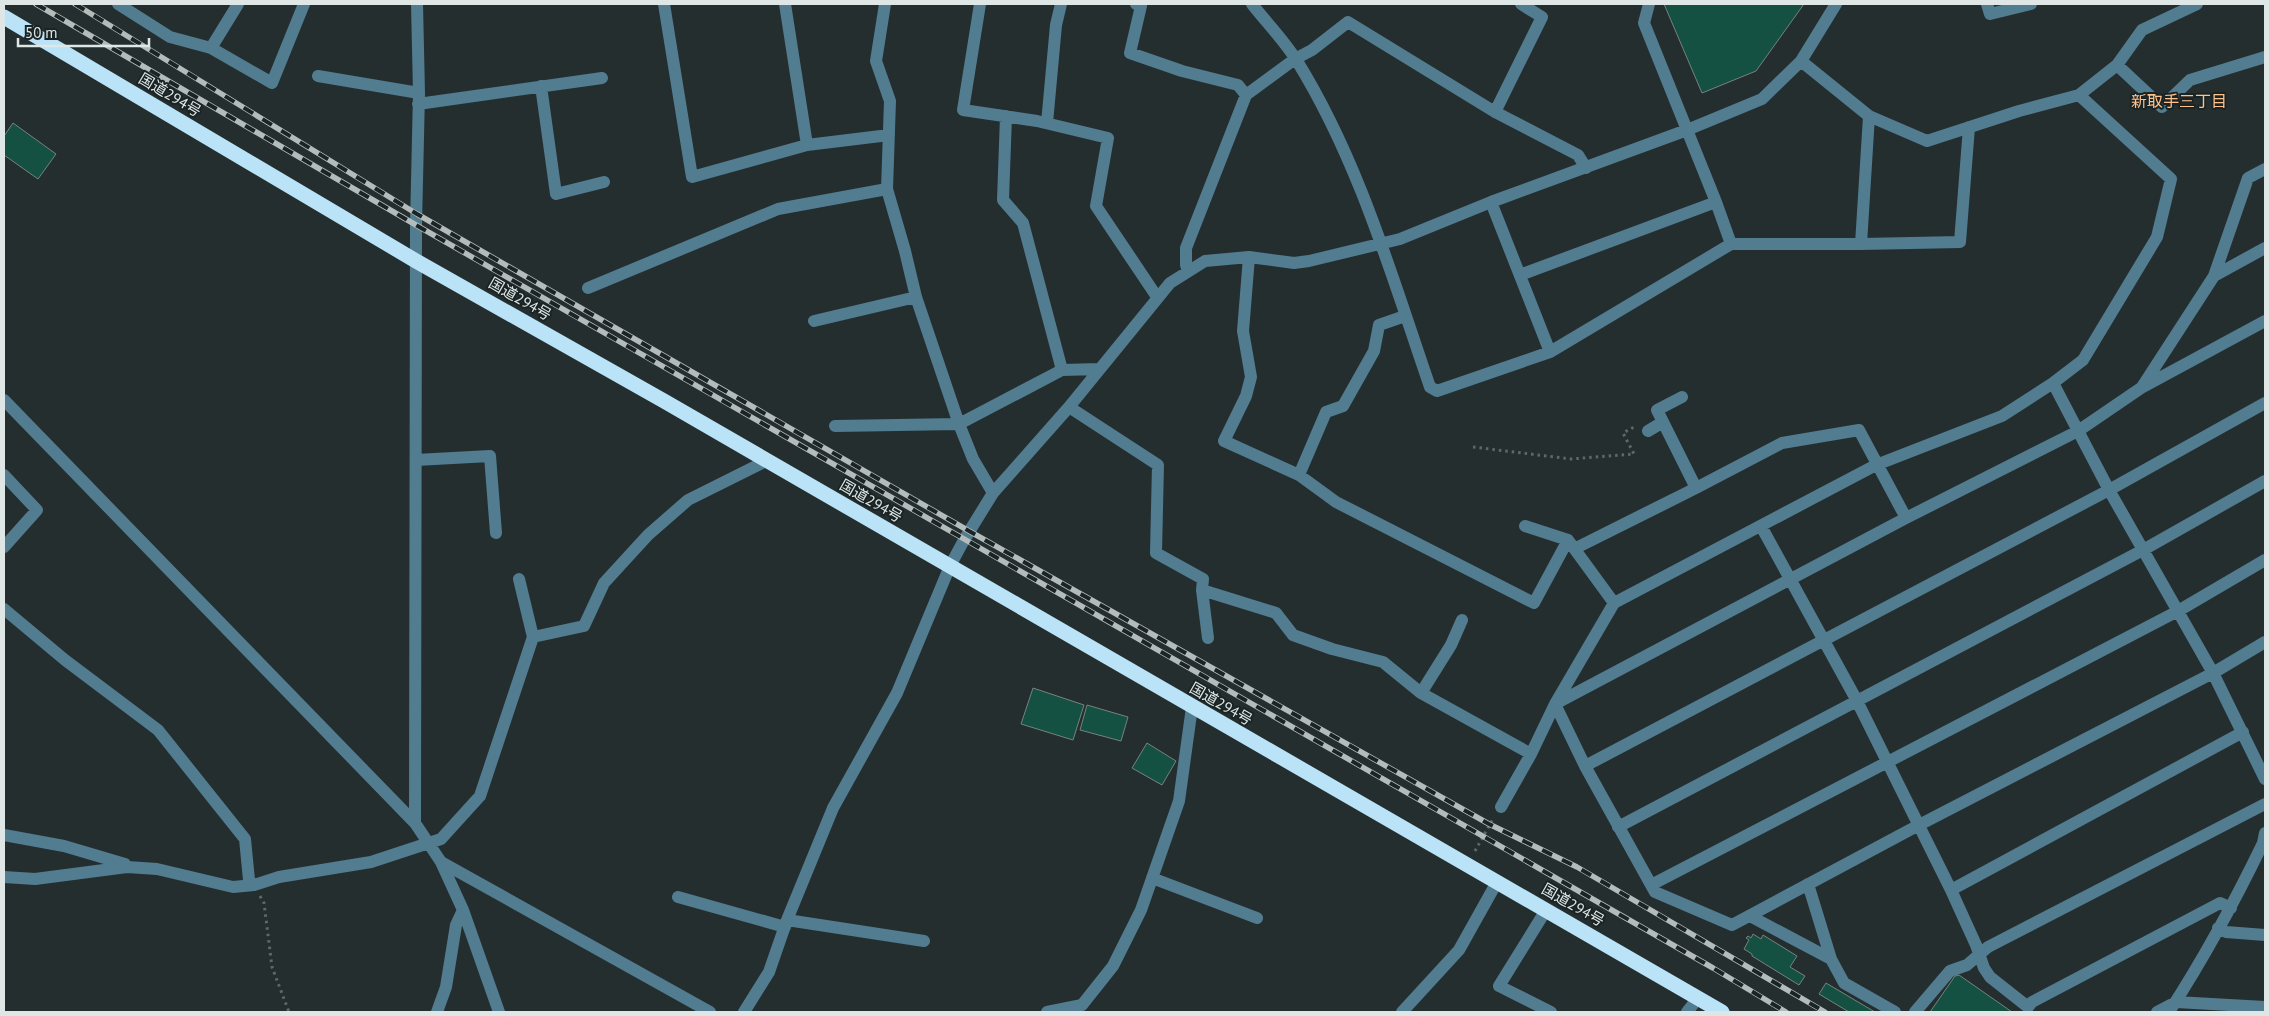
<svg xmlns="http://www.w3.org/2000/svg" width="2269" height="1016" font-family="'PT Sans','Noto Sans JP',sans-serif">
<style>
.building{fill:#145143;stroke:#77827e}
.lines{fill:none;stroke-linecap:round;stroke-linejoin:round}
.path{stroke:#5f6869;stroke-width:3;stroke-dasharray:2.5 4;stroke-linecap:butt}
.minor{stroke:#527c90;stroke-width:12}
.highway{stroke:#bbe3f8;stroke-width:15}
.rail-casing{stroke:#b4bbbb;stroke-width:5.5}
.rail{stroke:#1a2425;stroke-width:4;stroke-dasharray:11;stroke-linecap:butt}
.labels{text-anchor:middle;stroke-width:4;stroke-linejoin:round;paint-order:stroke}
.street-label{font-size:15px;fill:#dfe6e6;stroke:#1a2425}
.neighbourhood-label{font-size:16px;fill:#ffc18a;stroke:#1a2425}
</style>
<rect width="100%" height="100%" fill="#242e2f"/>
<path class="building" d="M1664,4H1804L1756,71L1702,93Z
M13,123L56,154L38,179L4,155V136Z
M1033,688L1084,705L1073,740L1021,724Z
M1087,705L1128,717L1121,741L1080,730Z
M1147,743L1176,761L1162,785L1132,768Z
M1753,934L1761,939L1763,935L1797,956L1790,967L1805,976L1799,985L1752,956V954L1744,949L1749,940L1746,938L1748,936L1751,938Z
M1959,975L2012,1012H1930L1955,976Z
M1826,983L1875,1012H1849L1819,994Z"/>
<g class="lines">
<path class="path" d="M1473,447L1571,459L1634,454L1623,433L1634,427
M1475,851L1494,817
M260,896L264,903L272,967L289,1012"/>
<path class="minor" d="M118,4L170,37L211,48L238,4
M664,4L692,177L807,145L889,135
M785,4L807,145
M885,4L876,61L890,101L887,189L905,251L916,297L959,424L973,459L993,493
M980,4L963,110L1037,121L1108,138L1096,206L1157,297
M1136,4L1141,6L1130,53L1182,71L1238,85L1246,95
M1252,4C1266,22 1284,40 1297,61C1359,161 1392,277 1430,387L1437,391L1550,352
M1987,4L1990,14L2031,4
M211,48L272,83L304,4
M1801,61L1869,116L1927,141L2019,111L2079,95L2117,65L2142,30L2197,4
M2117,65L2162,107L2190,80L2265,57
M318,76L419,93
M541,86L556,194L604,182
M418,104L602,78
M1495,112L1542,17L1521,4
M1006,116L1003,200L1023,223L1062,370L1099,369
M1047,123L1056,25L1061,4
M1491,202L1550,352L1731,244L1716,202L1644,23L1649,4
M1731,244H1861L1960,242L1969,127
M1861,244L1869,116
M1249,257L1243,331L1251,377L1246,396L1224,441L1299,475L1336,502L1534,603L1568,540
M1188,271L1186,265V248L1246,95L1295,59L1312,50L1348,22L1495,112L1578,155L1586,168
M1520,275L1716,202
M2214,276L2265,248
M588,288L778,209L887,189
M814,321L916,297
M2053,383L2109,490L2213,673L2265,779
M2142,387L2214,276L2248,178L2265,169
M1682,397L1657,410L1696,488L1782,443L1859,430L1906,518
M4,400L415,823L441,862L463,910L499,1012
M1069,407L1158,465L1156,553L1203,579L1202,590L1208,638
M835,426L959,424L1062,370
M1648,431L1663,422
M416,460L490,456L496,533
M4,475L37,510L4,547
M1299,475L1326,412L1343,406L1374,351L1379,325L1405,316
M1525,526L1568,540L1614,603L1555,704L1585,766L1655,892L1732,925L1919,825L2213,673L2265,642
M1761,526L1856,699L1951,890L1976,945L1984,968L1990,977L2028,1007L2032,1002L2220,903L2231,908
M1576,548L1696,488
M519,579L533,637
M1202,590L1276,613L1293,635L1332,649L1383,662L1421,693L1531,754
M1614,603L1876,465L2002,416L2053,383L2083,360L2157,237L2171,179L2079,95
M4,609L65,660L158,730L245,839L249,880L254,885
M1421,693L1451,645L1462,620
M1585,766L2109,490L2265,403
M1501,807L1531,754L1555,704L1906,518L2078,431L2141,388L2265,321
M415,823L416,225L419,93L417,4
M1618,827L2143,550L2265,481
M4,835L64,846L125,864
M441,862L710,1012
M4,877L35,879L127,867L157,869L233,887L254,885L279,877L371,862L441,839L480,796L533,637L584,626L604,583L648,535L688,500L766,461
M1152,878L1257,918
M1808,884L1831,959
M1651,885L2178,611L2265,560
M1951,890L2243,732
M678,897L785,927
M1546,910L1499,986L1551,1012
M1750,916L1831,959L1844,983L1895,1012
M787,920L924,941
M2218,928L2226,932L2265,935
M437,1012L446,987L456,925L463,910
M744,1012L769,972L787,920L833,808L897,693L950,566L964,540L993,493L1069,407L1170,283L1205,261L1249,257L1294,263L1309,261L1400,239L1491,202L1687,130L1762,99L1801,61L1836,4
M1047,1012L1082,1005L1113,966L1141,910L1179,801L1192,707
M1402,1012L1459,950L1497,882
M1687,1012L1698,998
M1915,1012L1950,971L1967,965L1988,947L2265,804
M2157,1012L2176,1002L2265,1007
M2169,1012C2204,958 2235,901 2263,843L2265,833"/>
<path class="highway" d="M4,17L416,261L664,401L1722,1012"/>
<g class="rail-casing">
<path id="rail" d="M36,4L416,225L1713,968L1786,1012
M75,4L417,214L969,531L1489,824L1577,867L1825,1012"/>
</g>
<use href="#rail" class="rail"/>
</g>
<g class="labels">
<g class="street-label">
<text transform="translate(170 95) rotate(31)" y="5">国道294号</text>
<text transform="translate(520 299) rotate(30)" y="5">国道294号</text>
<text transform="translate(871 501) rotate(30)" y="5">国道294号</text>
<text transform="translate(1221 704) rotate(30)" y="5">国道294号</text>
<text transform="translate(1573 905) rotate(30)" y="5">国道294号</text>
</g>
<g class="neighbourhood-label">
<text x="2179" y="107">新取手三丁目</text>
</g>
</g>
<rect width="2269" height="1016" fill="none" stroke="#dfe6e6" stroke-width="10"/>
<path d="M18 38v8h131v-8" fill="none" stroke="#dfe6e6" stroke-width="2.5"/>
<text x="25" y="38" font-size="15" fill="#dfe6e6" stroke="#1a2425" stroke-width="4" paint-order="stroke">50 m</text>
</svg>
